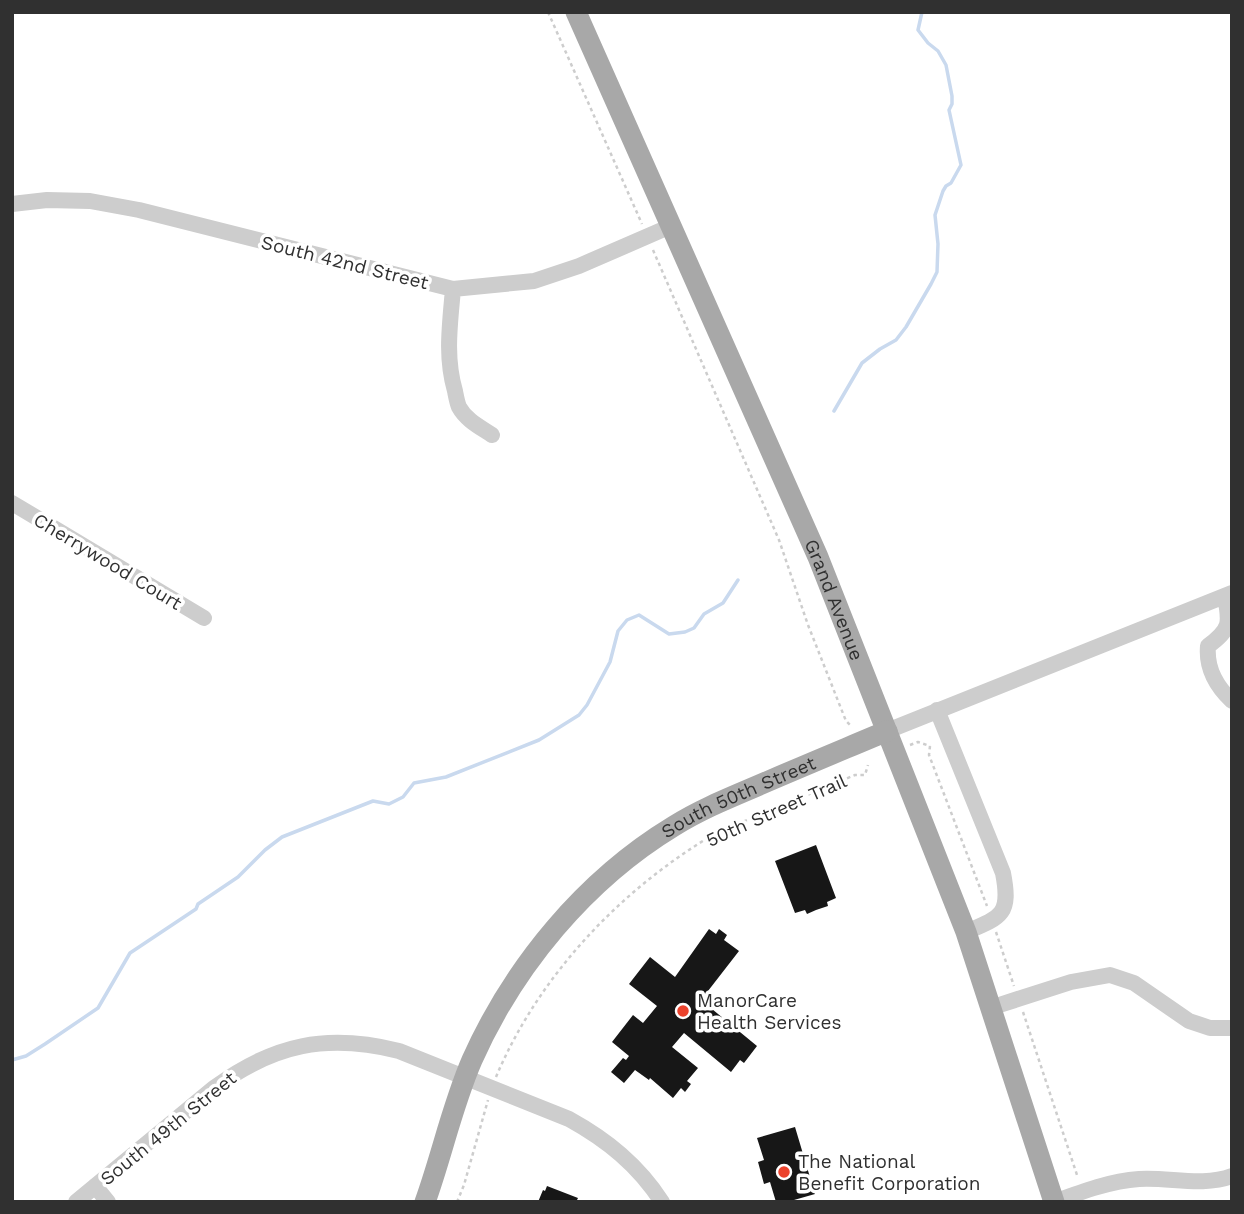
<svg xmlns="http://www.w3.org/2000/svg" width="1244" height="1214" font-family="'Work Sans',sans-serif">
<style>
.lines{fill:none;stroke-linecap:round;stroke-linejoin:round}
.stream{stroke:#c9d9ee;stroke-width:3.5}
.building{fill:#171717}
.path{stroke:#cdcdcd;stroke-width:2.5;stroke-dasharray:3.5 3.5;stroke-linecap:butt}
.minor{stroke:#cdcdcd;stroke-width:16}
.major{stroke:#a8a8a8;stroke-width:21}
.poi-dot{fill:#ec432d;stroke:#fff;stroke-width:2.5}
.labels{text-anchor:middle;stroke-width:7;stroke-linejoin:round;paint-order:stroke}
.street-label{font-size:19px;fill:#303030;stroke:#fff}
.poi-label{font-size:19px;fill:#303030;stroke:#fff;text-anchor:start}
</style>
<rect width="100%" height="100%" fill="#fff"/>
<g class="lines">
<path class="stream" d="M834,411L862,363L880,349L896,340L906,327L931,284L937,272L938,244L935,215L943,191L946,186L951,183L961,165L949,110L952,104V96L946,65L938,51L928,43L918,30L922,12
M12,1060L26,1056L45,1044L98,1008L130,953L196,909L198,904L238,877L265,850L282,837L373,801L389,804L403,797L414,783L446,777L539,740L579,715L587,705L610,662L618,631L627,620L639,615L669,634L685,632L694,628L704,614L723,603L738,580"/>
</g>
<path class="building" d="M816,845L836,898L827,902L828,906L816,910L807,914L805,910L795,913L775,861Z
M709,929L716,934L719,929L727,935L724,940L739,951L701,1000L757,1046L744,1063L740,1060L731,1072L684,1033L672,1047L698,1068L687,1081L691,1084L685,1092L681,1088L673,1098L650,1078L649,1080L635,1070L624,1083L611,1072L623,1058L626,1060L629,1056L612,1042L633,1015L643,1023L657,1006L629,984L650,957L675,977Z
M795,1127L815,1194L787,1202H776L770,1182L764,1184L758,1162L764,1160L757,1138Z
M547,1186L578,1198L576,1202H538L543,1190L545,1191Z"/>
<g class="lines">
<path class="path" d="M548,12L642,224
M653,250L779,540L808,625L846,721L852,727
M910,745L918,742L930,746
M930,746L929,755L987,906
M996,932L1014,986
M1023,1012L1078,1178
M496,1077C539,975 621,889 716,833L855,775H865L868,765
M457,1202L464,1185L488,1100"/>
<path class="minor" d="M12,204L47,200L90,201L139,210L453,289L534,281L579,266L671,226
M453,289C450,324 445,357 455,391C456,396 457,402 459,407C466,420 480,427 492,435
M12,503L204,618
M1225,596C1230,623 1231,629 1208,646C1206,668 1216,686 1232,701
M937,710L1003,873C1011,914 1002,917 966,932
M887,731L1232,593
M990,1008L1071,982L1110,975L1134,983L1189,1021L1210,1028H1232
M95,1186L108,1202
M76,1202L214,1088C274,1044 327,1033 399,1051L569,1119C607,1140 638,1165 662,1202
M1054,1202C1081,1192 1110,1181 1139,1179C1170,1177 1202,1187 1232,1176"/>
<g class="major">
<path id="s1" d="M576,12L818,557L966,932L1054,1202"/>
<path id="s2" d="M425,1202C442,1155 452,1106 472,1060C514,966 585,880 674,826C698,811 724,800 750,789C796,769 842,750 887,731"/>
</g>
</g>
<g class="poi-dot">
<circle cx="683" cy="1011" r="7"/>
<circle cx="784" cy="1172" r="7"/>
</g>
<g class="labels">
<g class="street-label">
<text transform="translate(345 262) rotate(14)" y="7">South 42nd Street</text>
<text transform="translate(108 561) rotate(31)" y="7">Cherrywood Court</text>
<text dy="7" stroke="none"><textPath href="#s1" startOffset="642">Grand Avenue</textPath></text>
<text dy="7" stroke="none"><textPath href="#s2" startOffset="534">South 50th Street</textPath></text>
<text transform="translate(776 810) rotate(-24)" y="7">50th Street Trail</text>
<text transform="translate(168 1128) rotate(-39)" y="7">South 49th Street</text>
</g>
<g class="poi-label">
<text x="697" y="1007">ManorCare<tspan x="697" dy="22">Health Services</tspan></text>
<text x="798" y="1168">The National<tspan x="798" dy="22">Benefit Corporation</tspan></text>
</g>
</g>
<rect width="1244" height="1214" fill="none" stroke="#303030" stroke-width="28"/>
</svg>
